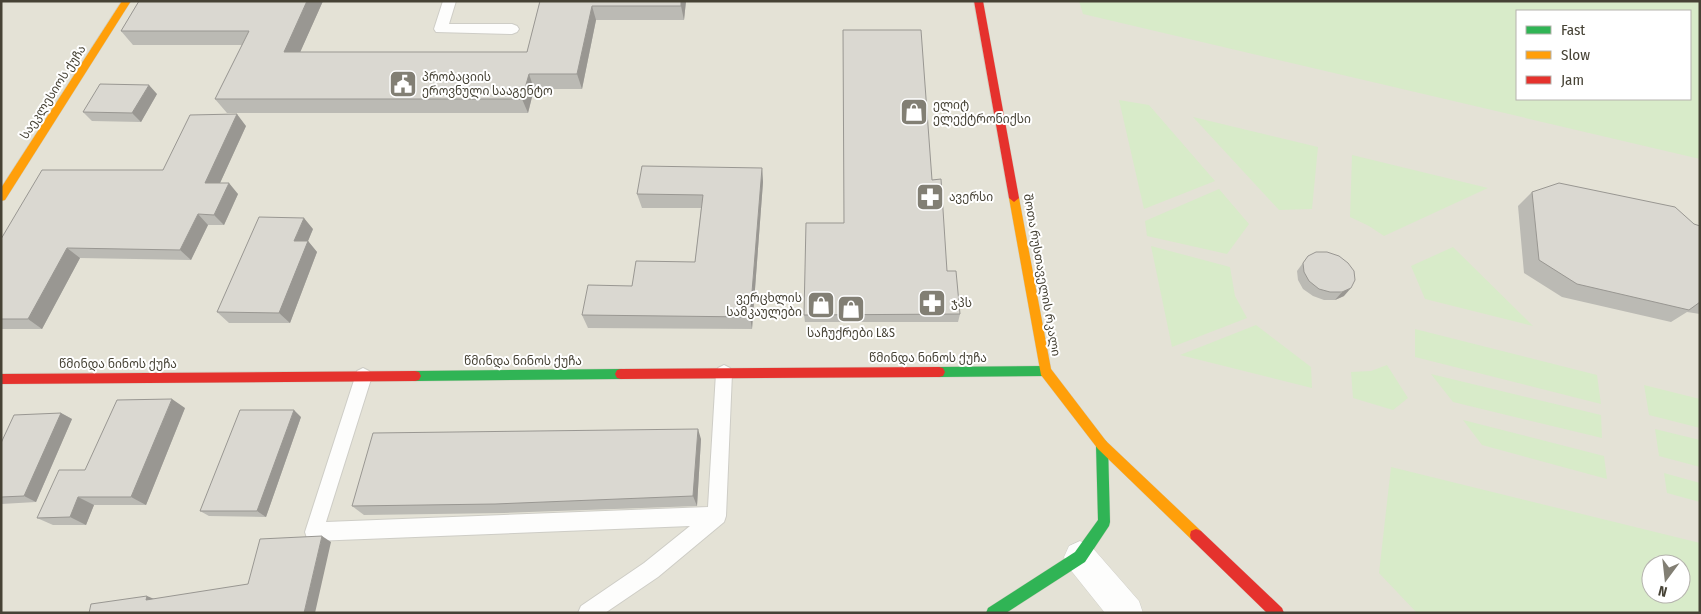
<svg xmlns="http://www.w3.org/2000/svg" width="1701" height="614" font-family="'Fira Sans Condensed','Noto Sans Georgian',sans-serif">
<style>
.residential{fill:#e4e2d6;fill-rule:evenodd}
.green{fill:#d8ebc9;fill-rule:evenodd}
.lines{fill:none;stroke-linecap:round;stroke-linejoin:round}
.lane-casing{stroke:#cecdc6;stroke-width:2}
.street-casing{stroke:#cecdc6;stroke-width:1}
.fast-casing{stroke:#d0cec0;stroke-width:1}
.slow-casing{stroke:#d0cec0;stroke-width:1}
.jam-casing{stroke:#d0cec0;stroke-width:1}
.lane{fill:#fdfdfc;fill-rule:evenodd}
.street{fill:#fdfdfc;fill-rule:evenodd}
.fast{fill:#30b455;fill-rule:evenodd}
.slow{fill:#ff9f0a;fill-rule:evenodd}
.jam{fill:#e5322d;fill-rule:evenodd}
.wall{fill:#bbbab4}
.shaded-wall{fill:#999792}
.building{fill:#dad8d1;stroke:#999792}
.labels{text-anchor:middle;stroke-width:4;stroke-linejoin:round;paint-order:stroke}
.poi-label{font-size:12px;fill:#464235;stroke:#fff;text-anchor:start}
.street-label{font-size:12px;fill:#464235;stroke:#fff}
</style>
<rect width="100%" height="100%" fill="#f0efe9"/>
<path class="residential" d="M1,1H1700V613H1ZM1517,11H1690V99H1517ZM1651,564H1681V594H1651Z"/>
<path class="green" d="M1079,1H1700V159L1083,14ZM1517,11H1690V99H1517Z
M1119,100L1149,105L1215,181L1144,209Z
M1193,117L1318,147L1312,209L1279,210Z
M1352,155L1488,188L1384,236L1369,226L1350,217Z
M1219,189L1249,224L1227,254L1147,236L1145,221Z
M1151,246L1230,267L1235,296L1247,318L1172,347Z
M1453,247L1533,326L1425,299L1411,266Z
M1256,325L1311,367L1312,388L1180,355Z
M1415,329L1597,375L1601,404L1415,357Z
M1387,365L1408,398L1393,410L1353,398L1351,372L1371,371Z
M1431,374L1601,415L1602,438L1453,402Z
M1644,385L1700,399V428L1649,415Z
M1463,420L1604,456L1607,479L1482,445Z
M1655,429L1700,440V467L1659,456Z
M1391,467L1700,543V613H1417L1379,573ZM1651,564H1681V594H1651Z
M1664,473L1700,483V502L1667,493Z"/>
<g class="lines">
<g class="lane-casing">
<path id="lane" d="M443,1H456L449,24H512L517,26L519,29L517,32L512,34L436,32L434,29Z
M724,365L730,368L732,373L726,516L724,522L658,577L605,613H578L581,606L644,563L690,526L314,541L307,538L305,532L357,371L363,368L369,371L372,376L326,522L708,507L716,373L718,368Z"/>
</g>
<g class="street-casing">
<path id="street" d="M1080,541L1091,546L1139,601L1143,613H1105L1069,568L1064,557L1069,546Z"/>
</g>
<g class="fast-casing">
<path id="fast" d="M1045,366L1049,367L1051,371L1049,375L1045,376L939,377L935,376L933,372L935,368L939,367Z
M621,369L625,370L627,374L625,378L621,379L415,381L411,380L409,376L411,372L415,371Z
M1102,439L1106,441L1108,445L1110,522L1109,526L1085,562L1006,613H986L988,608L1075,552L1098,520L1096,445L1098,441Z"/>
</g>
<g class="slow-casing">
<path id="slow" d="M122,1H131L5,200L1,201V188Z
M1014,194L1019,198L1051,369L1106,441L1201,531L1202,535L1201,539L1196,541L1191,539L1098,449L1041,375L1009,198Z"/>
</g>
<g class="jam-casing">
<path id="jam" d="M974,1H983L1019,198L1014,202L1009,198Z
M939,367L943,368L945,372L943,376L939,377L621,379L617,378L615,374L617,370L621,369Z
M415,371L419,372L421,376L419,380L415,381L1,384V374Z
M1196,529L1201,531L1282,608L1284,613H1267L1191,539L1190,535L1191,531Z"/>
</g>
<use href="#lane" class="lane"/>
<use href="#street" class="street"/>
<use href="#fast" class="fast"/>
<use href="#slow" class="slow"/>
<use href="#jam" class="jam"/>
</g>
<path class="wall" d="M139,1H323L300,52H527L540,1H686L684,20H596L582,89H534L528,113H227L215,99L242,45H133L121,31Z
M157,94L141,122L92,121L83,112Z
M246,126L220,183L238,194L224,225H208L191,260L80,258L42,329H1V239L163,170Z
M762,168L763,182L752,329L588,328L582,315L632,286L695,262L701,208H642L637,194Z
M932,180L947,271L960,314L958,322H805L804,315L844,223Z
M1532,192L1700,226V314L1687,312L1671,322L1562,297L1524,273L1518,206Z
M313,229L308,241L317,252L290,323H229L217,312Z
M1308,256L1344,296L1335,300H1324L1313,296L1303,289L1298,280L1297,271Z
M185,408L146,505H94L86,525H53L37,518Z
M61,413L72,419L36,502L1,504V443Z
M301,417L266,517L209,516L200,511Z
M701,439L697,506L504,513L364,515L352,506Z"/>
<path class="shaded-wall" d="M307,1H323L294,66L284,52Z
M681,1H686L684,20L681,6Z
M592,6L596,20L582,89L577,74Z
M529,74L534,89L528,113L522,99Z
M149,85L157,94L141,122L132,113Z
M237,114L246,126L215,194L205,183Z
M762,168L763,182L752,329L750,317Z
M229,183L238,194L224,225L214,215Z
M198,214L208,225L191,260L180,250Z
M304,218L313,229L308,241L317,252L290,323L279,313L294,241Z
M67,248L80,258L42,329L28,319Z
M1351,288L1344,296L1335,300L1342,292Z
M172,399L185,408L146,505L131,497Z
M294,410L301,417L266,517L257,511Z
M61,413L72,419L36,502L24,496Z
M698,429L701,439L697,506L693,496Z
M78,497L94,505L86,525L70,517Z
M322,536L331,542L315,613H304Z
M147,596L159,601L146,600Z"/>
<path class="building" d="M139,1H307L284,52H527L540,1H681V6H592L577,74H529L522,99H215L249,31H121Z
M843,30H921L932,180L941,179L947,271H956L960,314L804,315L806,223H844Z
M100,84L149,85L132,113L83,112Z
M237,114L205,183H229L214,215L198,214L180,250L67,248L28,319H1V239L42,170H163L190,115Z
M642,166L762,168L750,317L582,315L588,285L632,286L636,261L695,262L703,195L637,194Z
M1559,183L1675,207L1694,224L1700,226V302L1689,310L1577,284L1539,260L1532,192Z
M259,217L304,218L294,241H308L279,313L217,312Z
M1316,252H1327L1339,256L1348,263L1354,271L1355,280L1351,288L1342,292H1330L1319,289L1309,281L1304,272L1303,263L1308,256Z
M172,399L131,497H78L70,517L37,518L59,470H85L117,400Z
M240,410H294L257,511H200Z
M61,413L24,496L1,497V443L14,415Z
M698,429L693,496L495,504L352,506L373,433Z
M322,536L304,613H89L91,604L147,596L146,600L248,584L260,539Z"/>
<defs>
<g id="civic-square" transform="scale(1.4375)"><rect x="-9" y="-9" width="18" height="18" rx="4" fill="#827f74" stroke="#fff"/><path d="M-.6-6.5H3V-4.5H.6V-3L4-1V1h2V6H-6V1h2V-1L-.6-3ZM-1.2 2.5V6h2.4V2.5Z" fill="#fff"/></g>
<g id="shop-square" transform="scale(1.4375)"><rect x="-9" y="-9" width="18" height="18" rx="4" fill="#827f74" stroke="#fff"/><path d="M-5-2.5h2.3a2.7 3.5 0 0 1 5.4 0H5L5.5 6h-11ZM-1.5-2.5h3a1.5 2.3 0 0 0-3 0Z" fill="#fff"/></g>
<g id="pharmacy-square" transform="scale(1.4375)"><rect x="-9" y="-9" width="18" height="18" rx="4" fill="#827f74" stroke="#fff"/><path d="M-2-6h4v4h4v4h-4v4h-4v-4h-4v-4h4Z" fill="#fff"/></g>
</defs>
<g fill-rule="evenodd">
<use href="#civic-square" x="403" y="84"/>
<use href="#shop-square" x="914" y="112"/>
<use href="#pharmacy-square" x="930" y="197"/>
<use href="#pharmacy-square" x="932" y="303"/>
<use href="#shop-square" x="821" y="305"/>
<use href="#shop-square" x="851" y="309"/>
</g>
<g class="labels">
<g class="poi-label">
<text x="422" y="81">პრობაციის<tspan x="422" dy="14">ეროვნული სააგენტო</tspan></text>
<text x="933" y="109">ელიტ<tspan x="933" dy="14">ელექტრონიქსი</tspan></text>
<text x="949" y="201">ავერსი</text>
<text x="802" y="302" text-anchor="end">ვერცხლის<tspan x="802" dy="14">სამკაულები</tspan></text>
<text x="951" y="307">ჯპს</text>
<text x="851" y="337" text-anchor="middle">საჩუქრები L&amp;S</text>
</g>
<g class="street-label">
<text transform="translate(53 92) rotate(-57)" y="4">საეკლესიოს ქუჩა</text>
<text transform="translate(1042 275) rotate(80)" y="4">შოთა რუსთაველის რკალი</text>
<text x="928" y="362">წმინდა ნინოს ქუჩა</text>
<text x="523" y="365">წმინდა ნინოს ქუჩა</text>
<text x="118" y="368">წმინდა ნინოს ქუჩა</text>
</g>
</g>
<rect width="1701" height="614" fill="none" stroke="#464235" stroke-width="5"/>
<rect x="1516" y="10" width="175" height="90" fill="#ffffff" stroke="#b5b3ae"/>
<rect x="1526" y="26" width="25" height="8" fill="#30b455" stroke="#b5b3ae"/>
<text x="1561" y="35" font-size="15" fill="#464235">Fast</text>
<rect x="1526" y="51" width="25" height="8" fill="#ff9f0a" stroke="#b5b3ae"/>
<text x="1561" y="60" font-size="15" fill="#464235">Slow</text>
<rect x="1526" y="76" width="25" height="8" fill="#e5322d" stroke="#b5b3ae"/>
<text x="1561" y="85" font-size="15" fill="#464235">Jam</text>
<g transform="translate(1666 579) rotate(195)"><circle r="24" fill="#ffffff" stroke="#b5b3ae"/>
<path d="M0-4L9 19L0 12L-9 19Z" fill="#827f74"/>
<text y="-8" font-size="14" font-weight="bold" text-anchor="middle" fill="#464235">N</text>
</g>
</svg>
